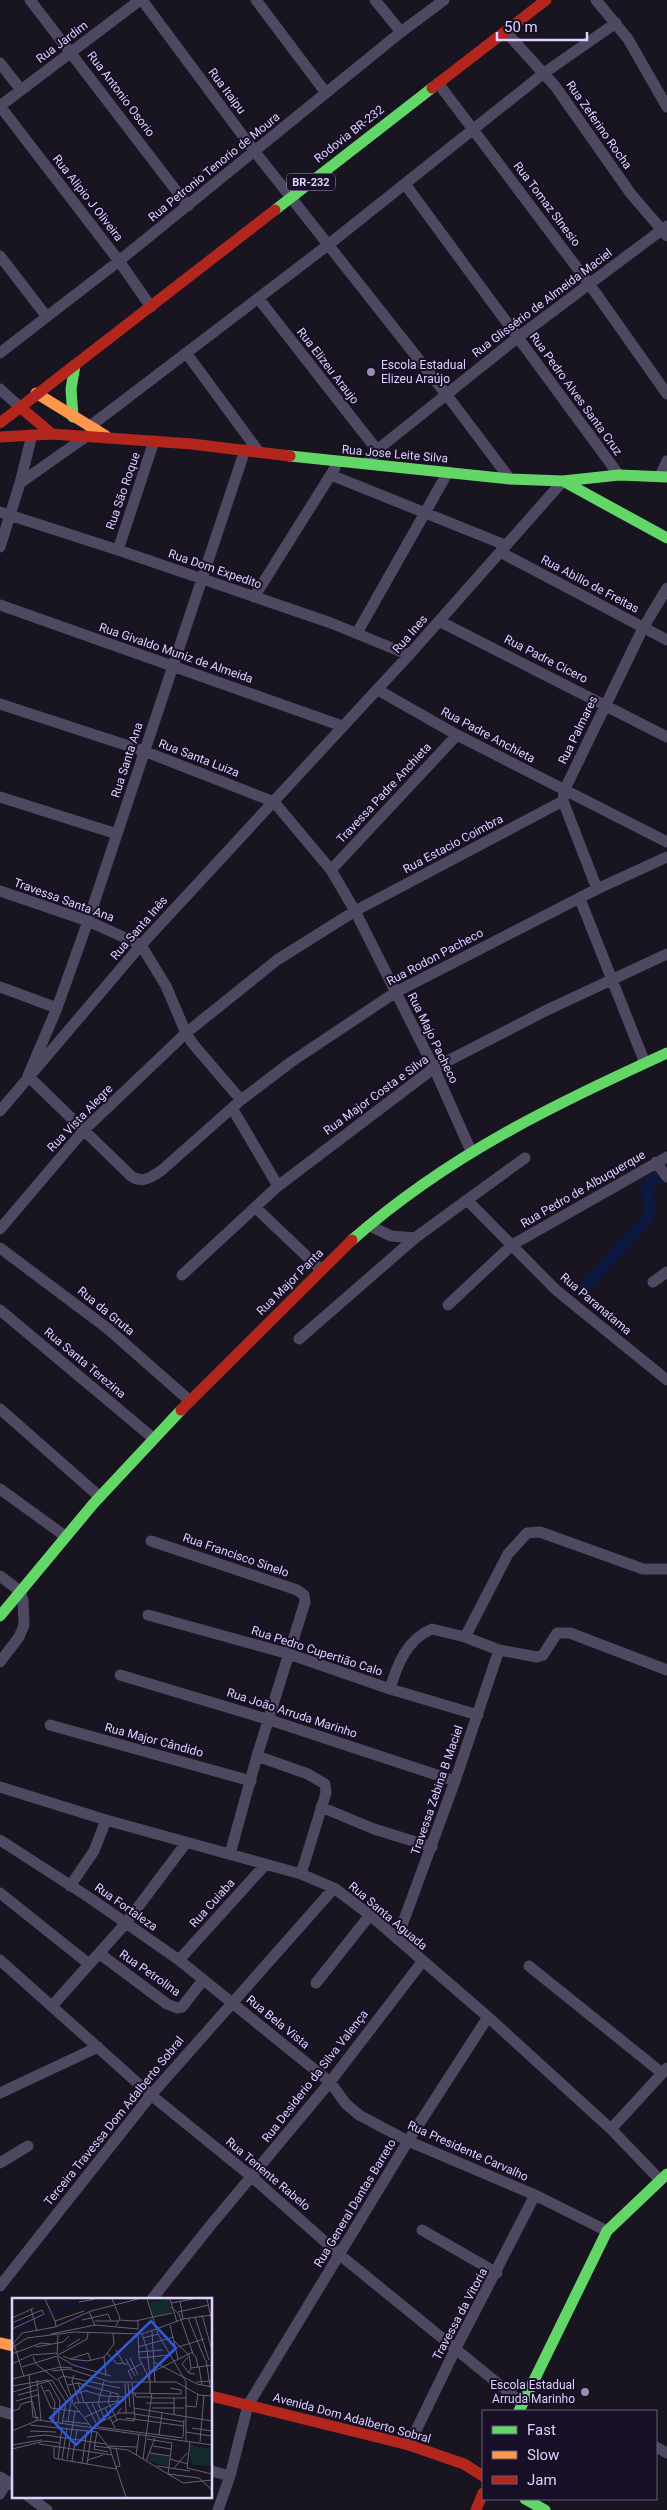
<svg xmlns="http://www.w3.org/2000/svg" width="667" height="2510" font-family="Roboto,sans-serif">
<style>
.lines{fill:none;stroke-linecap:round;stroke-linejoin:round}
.canal{stroke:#0c183f;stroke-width:12}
.street{stroke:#4e4961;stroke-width:11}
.fast{stroke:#63d668;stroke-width:11}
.slow{stroke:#ff974d;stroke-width:11}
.jam{stroke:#b3261e;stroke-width:11}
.poi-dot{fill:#9990b0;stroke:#160f25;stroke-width:2}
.labels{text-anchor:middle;stroke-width:4;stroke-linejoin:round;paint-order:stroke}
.shield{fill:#160f25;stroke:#a298bd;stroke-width:1}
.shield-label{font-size:11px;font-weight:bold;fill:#ded3fe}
.street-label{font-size:12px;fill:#ded3fe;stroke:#160f25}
.poi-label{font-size:12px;fill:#ded3fe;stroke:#160f25;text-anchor:start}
.inset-river{fill:none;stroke:#0c183f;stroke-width:2.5}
.inset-road{fill:none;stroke:#676079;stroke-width:1}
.view{fill:#305bdc;fill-opacity:0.15;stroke:#305bdc;stroke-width:2.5}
.inset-edge{fill:none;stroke:#ded3fe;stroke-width:2.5}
</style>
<rect width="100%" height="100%" fill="#181420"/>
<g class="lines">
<path class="canal" d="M585,1287L647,1219L651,1208L646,1188L652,1180L667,1172"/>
<path class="street" d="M30,0L188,206
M142,0L255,152L446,394L510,479
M256,0L326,93
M375,0L401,32
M596,0L628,39L667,107
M506,32L555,86L631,194L667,236
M0,63L21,90
M438,83L590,285L667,394
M0,106L119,261L151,307
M0,106L140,0
M405,184L619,475
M0,256L47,317
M258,298L377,450
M0,353L119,261L401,32L444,0
M187,354L259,452
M0,389L20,407
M89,427L328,245L544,73L616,23
M245,450L88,921L57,1008L28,1076L131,1176C142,1184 152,1177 162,1170L241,1100L291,1062L396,992L597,889L667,857
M368,463L377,450L517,338L667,226
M331,475L505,545
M660,476L667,461
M20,483L84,438
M0,512L118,550L331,623L409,655
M0,547L20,483L32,435
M118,550L154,441
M500,552L667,640
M254,597L335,468
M0,605L342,726
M439,621L667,737
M357,633L448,472
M378,690L457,735L667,842
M0,704L144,751L274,802L331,870L355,911L434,1068L471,1151
M0,797L117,834
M331,870L457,735
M597,889L563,801L564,791L643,628L667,588
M0,891L88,921L141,945L166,986L186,1033L193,1044L241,1100
M580,899L645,1063
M0,987L57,1008
M232,1108L278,1186
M0,1111L141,945L409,655L563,481
M656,1162L667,1177
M467,1200L525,1158
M256,1208L320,1269
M370,1226L391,1236L415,1238L467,1200L556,1290L667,1380
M0,1229L84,1130L186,1033L277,960L355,911L563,801
M0,1248L107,1328L190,1401
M182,1275L278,1186L434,1068L547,1010L667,954
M653,1282L667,1272
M448,1305L512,1245L667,1157
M0,1310L153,1438
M299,1339L415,1238
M0,1409L100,1497
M0,1489L65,1536
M151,1541L297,1590L304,1595L305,1602L257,1756L230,1854
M0,1576L20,1591L23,1600L24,1625L19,1637L0,1662
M148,1615L289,1654L390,1689L478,1715
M465,1637L508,1554L527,1533L540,1532L643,1569H667
M120,1675L270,1720L455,1781
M390,1689C397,1665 407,1639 432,1629L465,1637L499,1650L537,1657L543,1655L557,1633H570L667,1670
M50,1725L251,1781
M257,1756L308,1774L325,1784L326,1793L301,1874
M0,1787L106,1820L301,1874L334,1888L370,1915L488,2017L611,2129L660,2180
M321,1807L374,1829L432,1847
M0,1840L90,1898L179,1960L330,2082L346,2104L359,2115L408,2141L535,2195L607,2231
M70,1886L94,1851L106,1820
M0,1893L89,1964
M397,1939L455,1781L499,1650
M100,1954L167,2004L177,2008L182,2007L203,1980
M0,1960L151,2095L252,2177L340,2255L522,2403
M179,1960L265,1865
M529,1966L662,2073
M316,1983L370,1915
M52,2006L126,1923L186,1843
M0,2093L98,2047
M611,2129L667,2068
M0,2163L28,2146
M422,2230L497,2273
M0,2286L151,2095L334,1888
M152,2299L210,2226L330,2082L422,1962
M0,2411L14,2415
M409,2445L455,2350L535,2195
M656,2447L667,2453
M211,2471L230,2476
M0,2477L14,2486
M0,2494L7,2481
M28,2496L47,2510
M218,2510L230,2476L248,2405L408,2141L488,2017"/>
<path class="fast" d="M275,210L432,88
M73,417L71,389L75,365
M290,456L510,479L563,481L667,538
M563,481L619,475L667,477
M352,1240C450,1154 550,1107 667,1053
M0,1616L94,1503L181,1410
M519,2411L607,2231L667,2174
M525,2499L545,2510"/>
<path class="slow" d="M36,393L106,436
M0,2343L14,2346"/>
<path class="jam" d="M432,88L546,0
M20,407L52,434L192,444L290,456
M0,423L275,210
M0,437L52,434
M181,1410L352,1240
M211,2396L409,2445L464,2464L483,2476
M476,2510L483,2493"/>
</g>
<g class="poi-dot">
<circle cx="371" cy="372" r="5"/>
<circle cx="585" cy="2392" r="5"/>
</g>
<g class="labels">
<rect class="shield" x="287" y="173.5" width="48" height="17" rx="4"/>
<g class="shield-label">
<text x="311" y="186">BR-232</text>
</g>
<g class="street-label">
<text transform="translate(62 42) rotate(-37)" y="4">Rua Jardim</text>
<text transform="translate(227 91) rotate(53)" y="4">Rua Itaipu</text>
<text transform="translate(121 94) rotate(53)" y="4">Rua Antonio Osorio</text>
<text transform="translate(599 125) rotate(55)" y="4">Rua Zeferino Rocha</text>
<text transform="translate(349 134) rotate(-38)" y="4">Rodovia BR-232</text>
<text transform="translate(214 167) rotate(-39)" y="4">Rua Petronio Tenorio de Moura</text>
<text transform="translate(88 198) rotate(52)" y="4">Rua Alipio J Oliveira</text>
<text transform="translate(547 204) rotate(53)" y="4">Rua Tomaz SInesio</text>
<text transform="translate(542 303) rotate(-37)" y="4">Rua Glissério de Almeida Maciel</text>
<text transform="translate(328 366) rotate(52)" y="4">Rua Elizeu Araujo</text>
<text transform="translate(576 394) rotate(54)" y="4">Rua Pedro Alves Santa Cruz</text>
<text transform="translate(395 454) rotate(5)" y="4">Rua Jose Leite Silva</text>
<text transform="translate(123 491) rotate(-71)" y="4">Rua São Roque</text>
<text transform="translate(215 569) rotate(19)" y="4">Rua Dom Expedito</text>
<text transform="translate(590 584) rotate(28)" y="4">Rua Abilio de Freitas</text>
<text transform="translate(410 634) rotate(-49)" y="4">Rua Ines</text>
<text transform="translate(176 653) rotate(19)" y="4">Rua Givaldo Muniz de Almeida</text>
<text transform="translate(546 659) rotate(27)" y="4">Rua Padre Cicero</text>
<text transform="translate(578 730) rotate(-64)" y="4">Rua Palmares</text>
<text transform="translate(488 735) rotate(28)" y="4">Rua Padre Anchieta</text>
<text transform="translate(199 758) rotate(21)" y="4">Rua Santa Luiza</text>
<text transform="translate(127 760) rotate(-72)" y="4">Rua Santa Ana</text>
<text transform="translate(384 793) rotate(-47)" y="4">Travessa Padre Anchieta</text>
<text transform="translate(453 844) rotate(-28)" y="4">Rua Estacio Coimbra</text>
<text transform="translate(64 900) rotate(20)" y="4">Travessa Santa Ana</text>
<text transform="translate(139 928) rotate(-49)" y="4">Rua Santa Inês</text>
<text transform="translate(435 957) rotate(-28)" y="4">Rua Rodon Pacheco</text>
<text transform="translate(433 1038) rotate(64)" y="4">Rua Majo Pacheco</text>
<text transform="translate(376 1095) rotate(-36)" y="4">Rua Major Costa e Silva</text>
<text transform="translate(80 1118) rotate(-46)" y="4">Rua Vista Alegre</text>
<text transform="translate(583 1189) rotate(-30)" y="4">Rua Pedro de Albuquerque</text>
<text transform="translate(290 1282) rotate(-45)" y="4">Rua Major Panta</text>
<text transform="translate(596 1304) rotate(40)" y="4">Rua Paranatama</text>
<text transform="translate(106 1311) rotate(39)" y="4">Rua da Gruta</text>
<text transform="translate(85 1363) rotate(40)" y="4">Rua Santa Terezina</text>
<text transform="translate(236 1555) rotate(19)" y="4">Rua Francisco Sinelo</text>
<text transform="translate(317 1651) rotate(18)" y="4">Rua Pedro Cupertião Calo</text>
<text transform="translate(292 1713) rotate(18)" y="4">Rua João Arruda Marinho</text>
<text transform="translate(154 1740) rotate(15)" y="4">Rua Major Cândido</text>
<text transform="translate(437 1790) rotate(-71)" y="4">Travessa Zebina B Maciel</text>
<text transform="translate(212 1903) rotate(-48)" y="4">Rua Cuiaba</text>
<text transform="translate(126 1907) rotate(35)" y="4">Rua Fortaleza</text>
<text transform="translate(388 1916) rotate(40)" y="4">Rua Santa Aguada</text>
<text transform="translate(150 1973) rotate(35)" y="4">Rua Petrolina</text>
<text transform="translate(278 2022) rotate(39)" y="4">Rua Bela Vista</text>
<text transform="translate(315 2076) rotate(-52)" y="4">Rua Desiderio da Silva Valença</text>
<text transform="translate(114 2121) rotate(-51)" y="4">Terceira Travessa Dom Adalberto Sobral</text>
<text transform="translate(468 2151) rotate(24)" y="4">Rua Presidente Carvalho</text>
<text transform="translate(268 2174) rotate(40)" y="4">Rua Tenente Rabelo</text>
<text transform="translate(355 2203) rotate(-59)" y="4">Rua General Dantas Barreto</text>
<text transform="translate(460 2314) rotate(-62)" y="4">Travessa da Vitoria</text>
<text transform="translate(352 2418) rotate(15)" y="4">Avenida Dom Adalberto Sobral</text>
</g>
<g class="poi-label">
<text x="381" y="369">Escola Estadual<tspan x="381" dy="14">Elizeu Araújo</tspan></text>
<text x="575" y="2389" text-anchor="end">Escola Estadual<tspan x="575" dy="14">Arruda Marinho</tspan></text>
</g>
</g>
<g transform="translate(12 2298)">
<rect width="200" height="200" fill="#181420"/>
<path d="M157,1L160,14L141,19L137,4ZM178,147L200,151V168L181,167L177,156ZM138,155L157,158L156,169L135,163Z" fill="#13292c"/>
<path class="inset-river" d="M41,13L65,4M24,22L39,14M1,32L20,24M59,62L76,70"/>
<path class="inset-road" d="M33,1L43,23M100,1L108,20L104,28M135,1L146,36L174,84V144M158,1L165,24M195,1L200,24M168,3L171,21M67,4L83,1M159,5L181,1M159,9L167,16L181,56M19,11L25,33M77,13L83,28M166,14L197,7M190,17L200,52M183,19L197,62M0,20L22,10M176,20L193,62M70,22L96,16L99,23M107,22L123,23L160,15M83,23H106M0,25L30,12L32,16L0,31M83,27L126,31V22M158,27L166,61M44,29L43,23L72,13M144,31L171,21L200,17M140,33L143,84M39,36L83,27M126,36L127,60L138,82V95M130,36L135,51L138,79L136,82M131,40L146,36M162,43L177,57L179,71L176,75M2,46L12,79M0,47L10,35L43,29L79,13L126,1M22,47L24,49L51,44L57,38M55,49L68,41M126,49L162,39M166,49L192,41M0,50L15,40L62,34L130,36L144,31M104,52L112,66H116M126,54L151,52M95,55L105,66L111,65M180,55L184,59L186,69M0,56L29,45L39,46M45,57L46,37M46,57L75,41L76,35M45,58L61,104M46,58L61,67L99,78M51,58L58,61L76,55L79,63M21,59L24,66L45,82M92,59L102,46L101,35M92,59L94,78M176,59L170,66L177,75L183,76M118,60L126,77M127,60L158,57M58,61L76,63L92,59M114,61L123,78M194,62L198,88M142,64L185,86L200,89M0,66L19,57L45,55M10,69L45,58M187,69L190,87M179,70L200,67M40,73L57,71L98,84H164L187,97L200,98M138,75L181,54M17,76L21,119L27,120M62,77L60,83L67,105M51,78L108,90M51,78L46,81L56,99L80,130M0,81L48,69L60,70M120,81L116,73L129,66M25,82L29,122M66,84L72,105M184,84L200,83M113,85L114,115M116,85L118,109M120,85L123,121M29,87L39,110L68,114M56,87L66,85L106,96V104L73,119M0,88L36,82L48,103L46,125M33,93L37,92L43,105L41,124M74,93L92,98L114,99M1,94L40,82L54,104L50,126M99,94L96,104L105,122M120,95L169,96V92L158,90M123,95L124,99H139M6,97L25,92M59,98L75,92M140,100H174M162,100V117M4,103L26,97M62,105L112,103M74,105L86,129L171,140M80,105L89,125M86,105L92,83M86,105L93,122M134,105H162M173,108L184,109L186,96M93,110L103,130M122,110L200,123M140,110H172M0,113L7,111L9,106L20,103L25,122M106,115H123M123,116L172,124M114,120L172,128M51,123L77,126M56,123L59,104M100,125L107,121L122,123V121M18,127L85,134L82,151L96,154M83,127L105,116L109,110M50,129L46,161L104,171M180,130L200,133M0,133L26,122L200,147M18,133L44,134M85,134L98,151L114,199M174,134L199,138M147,137L150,115M15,139L33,137L94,146M171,139L172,122M135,141L160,145L156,176M178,144L175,170L200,176M188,144L192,97M27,146L100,157M0,147L30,142M83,148L116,152L171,185L200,182M96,148L125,149M141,148L159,151M42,149V160L46,161M0,151L33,143L48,145M138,155L158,158M124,157L127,137M50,161L55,130M55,161L63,113M131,161L140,95M158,161L176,166M76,162L91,157M60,163L65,131M134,163L143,140M70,165L75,132M75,166L80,132M145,168L178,173M103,169L108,168L104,150M162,170L175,155M156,176L187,180L200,192"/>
<path class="view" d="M139,23L164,50L64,147L38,120Z"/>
<rect width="200" height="200" class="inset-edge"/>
</g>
<rect x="482" y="2410" width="175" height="90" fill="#160f25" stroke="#665d7c"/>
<rect x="492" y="2426" width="25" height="8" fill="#63d668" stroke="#665d7c"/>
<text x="527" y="2435" font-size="15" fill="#ded3fe">Fast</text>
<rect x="492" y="2451" width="25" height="8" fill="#ff974d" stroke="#665d7c"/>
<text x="527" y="2460" font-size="15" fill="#ded3fe">Slow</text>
<rect x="492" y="2476" width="25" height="8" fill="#b3261e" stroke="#665d7c"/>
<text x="527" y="2485" font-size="15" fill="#ded3fe">Jam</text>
<path d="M497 32v8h90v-8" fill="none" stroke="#ded3fe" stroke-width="2.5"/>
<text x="504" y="32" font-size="15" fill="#ded3fe" stroke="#160f25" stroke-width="4" paint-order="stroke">50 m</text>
</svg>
